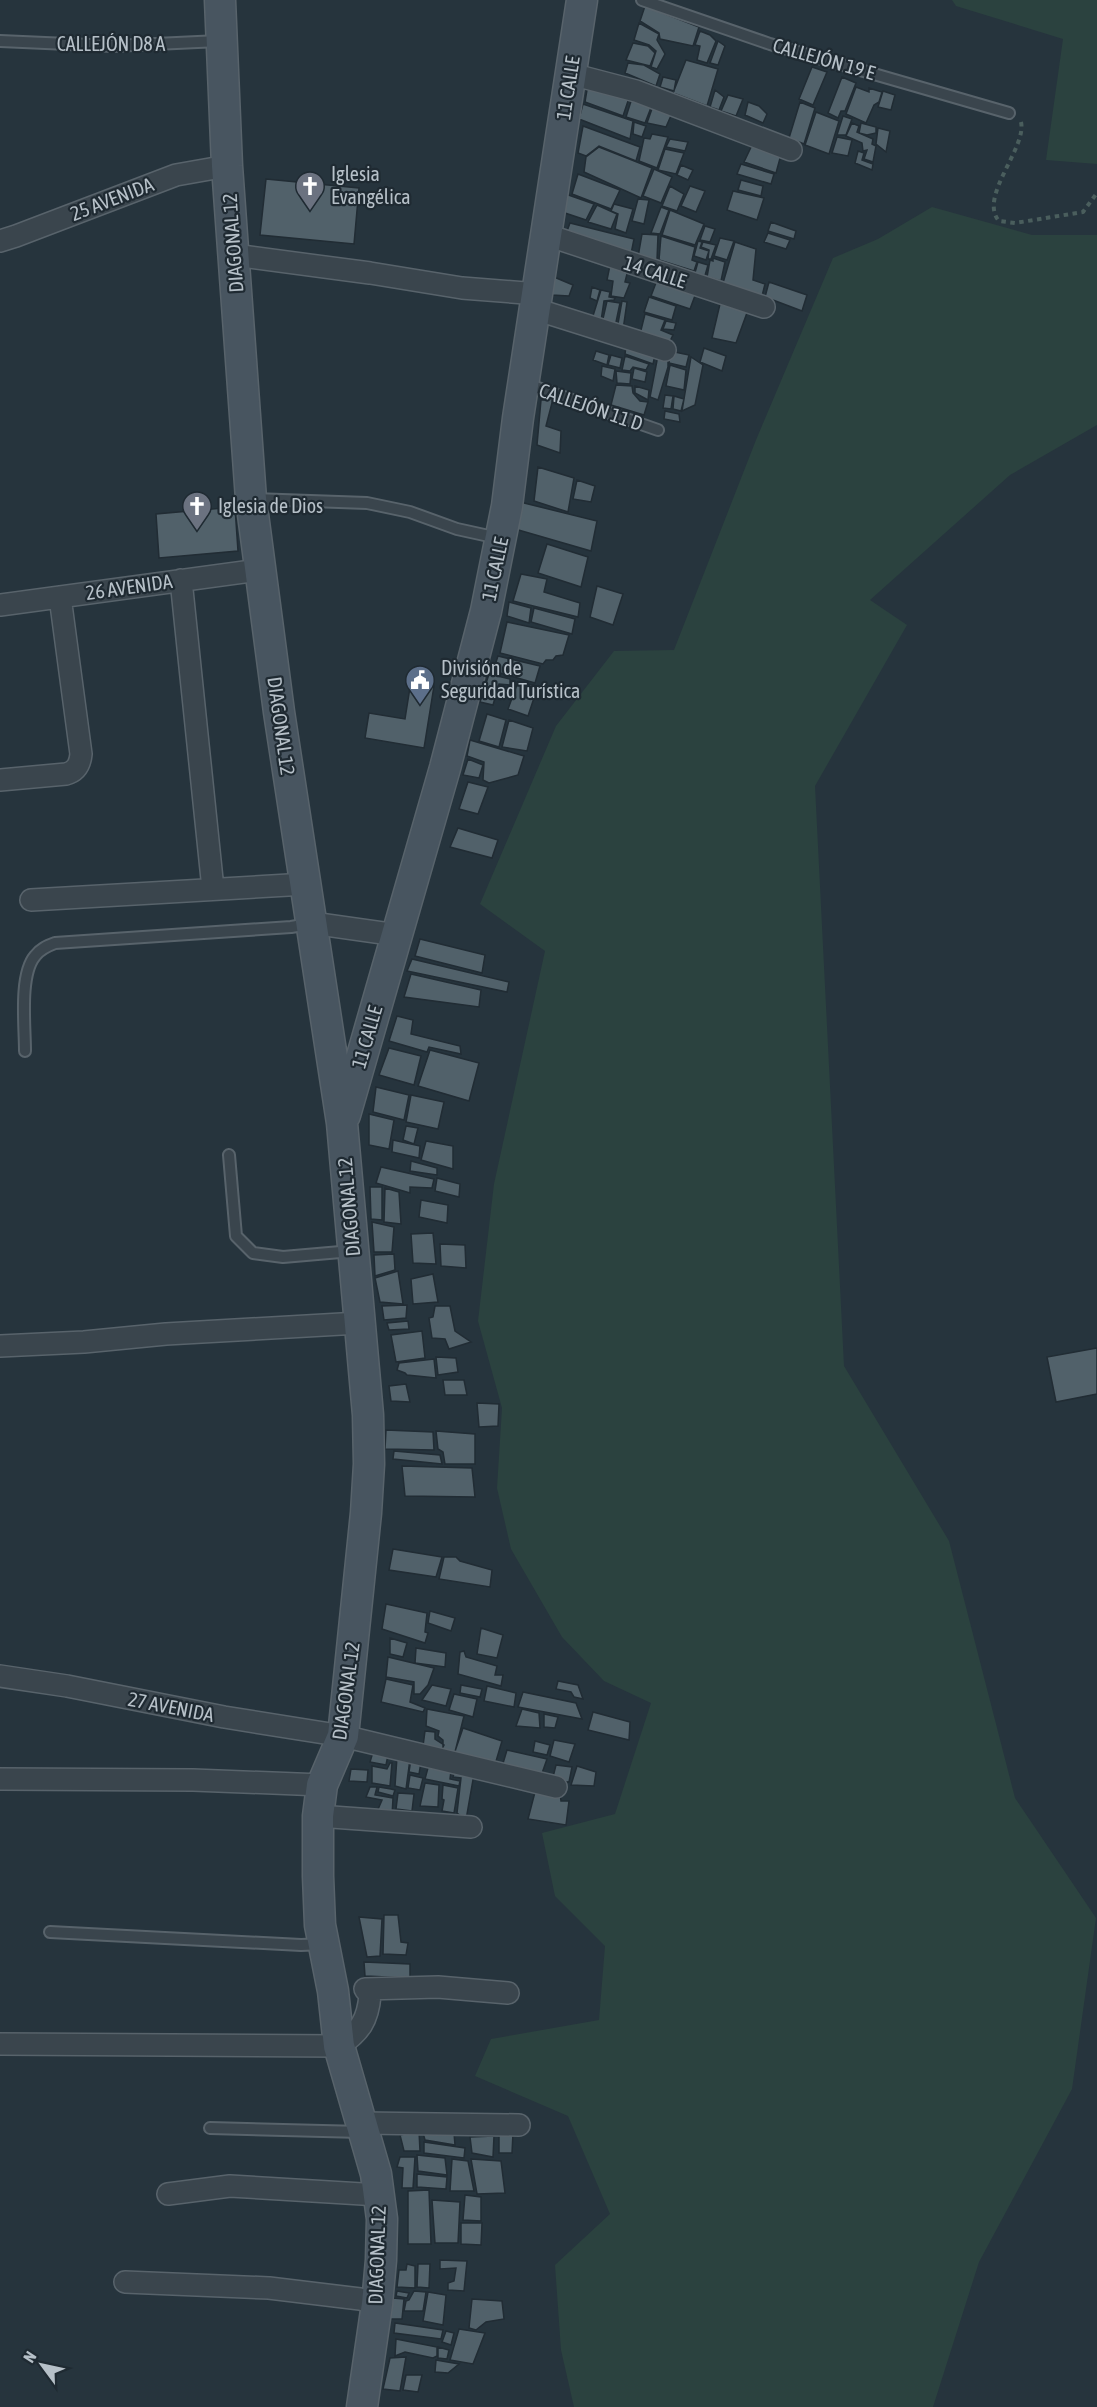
<svg xmlns="http://www.w3.org/2000/svg" width="1097" height="2407" font-family="'Asap Condensed',sans-serif">
<style>
.green{fill:#2b423f}
.building{fill:#51616a;stroke:#212c34;stroke-width:1.5}
.lines{fill:none;stroke-linecap:round;stroke-linejoin:round}
.lane-casing{stroke:#58636b;stroke-width:14}
.street-casing{stroke:#58636b;stroke-width:24}
.secondary-casing{stroke:#58636b;stroke-width:33}
.path{stroke:#4a5e5d;stroke-width:4;stroke-dasharray:4.5 4.5;stroke-linecap:butt}
.lane{stroke:#3a454d;stroke-width:10}
.street{stroke:#3a454d;stroke-width:21}
.secondary{stroke:#485560;stroke-width:30}
.labels{text-anchor:middle;stroke-width:4.5;stroke-linejoin:round;paint-order:stroke}
.street-label{font-size:20px;fill:#b6c0c8;stroke:#1f2a32}
.poi-label{font-size:20px;fill:#b6c0c8;stroke:#1f2a32;text-anchor:start}
</style>
<rect width="100%" height="100%" fill="#26343d"/>
<path class="green" d="M952,0H1097V164L1046,160L1063,39L956,6Z
M932,207L1032,235H1097V425L1010,475L870,600L907,625L815,786L844,1366L949,1541L1015,1798L1096,1918L1072,2089L979,2262L933,2407H574L561,2350L555,2265L610,2214L568,2116L475,2076L491,2039L599,2020L605,1946L555,1896L542,1833L615,1814L651,1703L604,1681L562,1637L511,1549L497,1488L502,1408L478,1321L494,1184L545,951L480,904L556,726L614,651L674,650L756,440L833,258L878,239Z"/>
<path class="building" d="M645,6L699,27L693,46L660,39L659,33L640,21Z
M639,23L659,34L657,40L665,54L657,69L651,67L656,51L649,45L634,40Z
M700,31L710,35L716,41L707,63L697,60L700,46L695,45Z
M718,41L725,46L718,65L710,63Z
M633,43L648,46L655,53L650,66L626,60Z
M686,60L718,69L707,106L673,93Z
M628,63L644,65L660,74L656,86L625,73Z
M812,67L827,72L813,105L799,99Z
M663,77L676,80L674,91L660,87Z
M842,77L856,83L845,111H841L838,118L828,113Z
M588,84L629,98L623,116L585,102Z
M856,87L869,92V88L882,92L879,102L874,105L866,123L846,114Z
M715,90L724,97L719,110L710,107Z
M883,91L895,95L891,110L878,107Z
M728,95L743,99L736,116L721,111Z
M632,98L652,105L645,123L626,117Z
M748,102L759,106L767,114L763,123L745,115Z
M800,102L815,108L804,144L789,138Z
M654,103L673,111L666,127L647,123Z
M583,104L633,121L630,139L579,119Z
M816,112L839,121L829,154L805,145Z
M843,116L852,119L846,135H837Z
M634,122L646,126L642,137L633,134Z
M852,123L859,126L857,132L873,139L872,144L876,146L873,162L864,159L867,150L863,151L862,143L846,136Z
M861,123L876,127V133L867,135L859,133Z
M583,126L640,147L636,161L599,146L586,156L578,153Z
M878,128L890,131L886,152L876,144Z
M652,134L668,137L657,168L639,161L644,138L650,139Z
M837,137L852,140L848,156L832,153Z
M670,139L688,142L685,151L666,147Z
M753,143L782,151L776,173L744,162Z
M599,147L652,168L641,198L584,172L586,157Z
M665,149L684,153L676,174L658,170Z
M858,151L864,153L862,160L873,164L872,170L855,163Z
M741,164L774,174L771,184L737,174Z
M681,165L693,170L688,180L677,175Z
M654,169L672,177L661,203L643,196Z
M578,174L620,190L611,209L572,194Z
M266,179L359,188L354,244L260,235Z
M741,180L763,186L761,196L738,190Z
M670,186L684,194L677,211L662,206Z
M690,186L705,191L696,212L681,206Z
M733,191L764,198L757,220L727,210Z
M560,192L594,204L586,220L559,211Z
M638,199L649,200L644,224L632,221Z
M614,204L633,209L626,233L615,229L618,214L611,211Z
M597,205L617,214L611,229L588,222Z
M661,207L669,210L660,234L651,233Z
M670,210L704,224L695,245L662,235Z
M771,222L796,231L794,239L768,231Z
M570,223L634,239L631,254L566,234Z
M705,226L715,229L710,242L700,240Z
M768,233L790,240L786,249L764,242Z
M642,234L658,235L657,260L638,257Z
M661,236L695,247L692,260L697,262L694,271L659,260Z
M720,238L734,241L727,260L714,256Z
M698,241L702,242L700,248L709,251L706,260L694,256Z
M703,242L716,245L711,259H708L709,250L701,247Z
M735,242L756,249L753,280L765,284L762,296L723,283Z
M713,258L725,262L721,281L707,277L710,260L713,261Z
M698,262L708,265L704,279L694,276Z
M610,265L628,270L625,282L630,283L624,298L611,296L613,281L607,280Z
M554,277L573,285L569,296L552,295Z
M657,280L696,293L690,309L651,296Z
M769,282L807,295L802,311L765,297Z
M592,287L600,290L597,301L590,298Z
M601,290L610,292L609,297L615,298L614,300L604,301L601,321L592,319Z
M649,297L676,306L672,320L644,312Z
M607,301L620,303L615,327L602,323Z
M622,301L627,302L623,330L617,329Z
M720,304L748,310L736,343L712,338Z
M645,314L665,320L661,330L673,335L669,343L640,334Z
M666,321L676,323L674,330L663,329Z
M627,340L656,351L653,364L625,354Z
M704,348L726,356L722,371L700,362Z
M659,350L668,353V367L658,400L650,397Z
M596,351L609,355L607,365L593,360Z
M670,351L689,355L686,367L669,363Z
M611,355L622,358L620,368L608,365Z
M625,356L649,364L646,370L633,367L630,371L622,370Z
M691,357L703,365L695,405L682,411Z
M670,365L686,370L684,390L666,386Z
M602,366L615,369L613,381L601,376Z
M634,368L647,372L645,382L632,379Z
M616,371L631,373L630,384L617,383Z
M616,385L632,386L633,393L640,401L648,402L644,415L611,405Z
M635,386L649,390L648,400L635,393Z
M665,395L673,396L671,409L663,408Z
M674,396L684,399L681,411L673,409Z
M553,399L546,426L561,431L560,453L537,445L541,400Z
M665,411L679,414L680,422L664,419Z
M538,467L574,478L568,512L534,501Z
M577,480L595,486L591,502L573,499Z
M520,502L597,521L591,551L515,529Z
M235,507L238,551L159,558L156,514Z
M547,544L588,557L581,587L538,573Z
M521,574L547,579L544,592L580,603L578,617L513,601Z
M597,586L623,594L613,625L590,617Z
M509,602L531,608L529,623L507,616Z
M534,608L575,619L572,634L531,622Z
M507,622L569,635L563,655L556,656L553,660H546L543,664L500,653Z
M498,656L540,666L535,683L493,671Z
M489,674L510,679V685L499,684L493,705L480,702Z
M411,681L434,686L424,748L365,738L369,713L405,719Z
M518,682L538,686L528,716L508,709Z
M487,714L506,720L499,747L479,741Z
M509,720L533,728L527,751L502,747Z
M470,740L524,756L518,775L489,783L483,780L484,762L467,756Z
M468,759L483,765L479,778L463,775Z
M468,782L488,787L478,814L459,809Z
M458,828L498,840L492,858L450,847Z
M420,939L485,955L482,973L415,956Z
M412,959L509,982L507,992L407,971Z
M411,974L481,990L479,1007L404,997Z
M397,1016L413,1020L411,1034L460,1046L461,1054L429,1047L427,1052L389,1041Z
M389,1048L421,1056L414,1085L379,1075Z
M430,1050L479,1063L469,1101L418,1086Z
M376,1087L409,1095L404,1120L373,1112Z
M411,1095L444,1102L438,1129L406,1122Z
M369,1114L394,1120L389,1149L369,1145Z
M406,1126L418,1128L414,1144L403,1140Z
M393,1140L420,1146L419,1158L392,1152Z
M426,1141L453,1146V1169L421,1160Z
M411,1161L437,1168V1175L410,1171Z
M381,1167L434,1179L432,1188L410,1187V1193L376,1183Z
M437,1178L460,1184L459,1197L435,1191Z
M370,1187H382V1220L371,1219Z
M385,1188L399,1192L401,1224L384,1222Z
M421,1200L448,1205L447,1223L419,1217Z
M372,1222L394,1227L392,1252H374Z
M433,1233L436,1264L413,1263L411,1234Z
M440,1244L465,1245L466,1268L441,1266Z
M394,1254L395,1270L375,1276L374,1255Z
M398,1271L403,1304L380,1302L375,1278Z
M433,1274L438,1302L413,1304L411,1279Z
M407,1305L406,1318L384,1320L382,1306Z
M435,1306H450L455,1331L471,1342L449,1349L445,1339L432,1338L429,1318L433,1317Z
M408,1321L409,1329L389,1330L387,1323Z
M422,1331L425,1358L396,1362L391,1335Z
M1097,1348V1394L1056,1402L1047,1357Z
M436,1357L456,1358L458,1372L438,1375Z
M434,1359L436,1378L407,1375L405,1373L397,1370L399,1363Z
M443,1380H464L467,1395H445Z
M406,1384L410,1402L391,1401L389,1386Z
M477,1403L499,1404L498,1426L479,1427Z
M386,1430L433,1432L434,1450L385,1449Z
M436,1431L475,1434V1464H445L443,1452L438,1449Z
M394,1451L440,1455L442,1464L393,1459Z
M402,1466L472,1468L475,1497L405,1496Z
M393,1549L442,1557L436,1577L389,1570Z
M444,1557H456L460,1561L492,1570L490,1587L439,1579Z
M386,1604L427,1613L425,1632L428,1633L425,1643L382,1629Z
M430,1611L455,1618L451,1631L428,1623Z
M481,1628L503,1635L497,1658L477,1654Z
M390,1638L407,1643L403,1657L390,1654Z
M416,1648L446,1653L445,1667L415,1663Z
M464,1651L466,1657L497,1666L495,1675H503L501,1686L458,1674L460,1652Z
M388,1657L434,1668L428,1685L420,1694H414V1682L386,1677Z
M386,1679L413,1685L410,1702L425,1708L423,1712L381,1702Z
M558,1681L578,1685L583,1699L574,1697L571,1692L556,1689Z
M432,1685L451,1689L446,1706L422,1700Z
M461,1685L482,1689L480,1697L460,1693Z
M487,1686L516,1693L514,1707L484,1701Z
M523,1692L576,1703L582,1719L518,1707Z
M454,1694L477,1699L473,1717L449,1710Z
M427,1709L464,1716L454,1756L443,1753V1740L438,1736L439,1731L426,1726Z
M522,1709L539,1713L540,1728L516,1726Z
M593,1712L630,1722L629,1740L588,1730Z
M544,1714L558,1717L555,1728L544,1727Z
M463,1728L502,1741L494,1768L452,1760Z
M425,1731L435,1732V1739L444,1745L441,1751L423,1746Z
M554,1740L575,1744L569,1762L550,1756Z
M535,1741L550,1745L547,1755L533,1752Z
M507,1750L547,1759L540,1779L501,1770Z
M373,1752L388,1755L386,1765L370,1762Z
M397,1757L410,1759L406,1789L395,1786Z
M411,1759L421,1762L419,1774L409,1772Z
M390,1763H392L390,1786L372,1783V1766L387,1769Z
M429,1764L451,1771L450,1779L460,1781L459,1786L425,1779Z
M556,1765L572,1767L569,1782L552,1781Z
M577,1766L596,1772L594,1786L571,1785Z
M351,1769L368,1770L367,1782L349,1781Z
M455,1770L474,1774L466,1820L457,1813L461,1778L453,1777Z
M410,1775L423,1778L420,1790L408,1788Z
M425,1783L439,1785L438,1807L420,1806Z
M443,1785L458,1788L454,1813L442,1811L444,1800L442,1799Z
M370,1787H377L375,1795L393,1798L392,1816L376,1814L382,1800L366,1797Z
M379,1787L391,1789L395,1790L393,1796L378,1792Z
M535,1792L560,1793L561,1801H569L566,1825L528,1819Z
M398,1793L414,1794L412,1811L396,1809Z
M384,1915H398L401,1942L408,1943L406,1955L383,1954Z
M359,1917L382,1919L380,1956L367,1957Z
M364,1962L410,1964V1978L365,1976Z
M419,2131L420,2151H404L400,2135Z
M499,2131L513,2133L512,2153H499Z
M423,2133H454L455,2145L425,2140Z
M494,2136L493,2157L472,2153L470,2137Z
M424,2142L465,2148L464,2158L424,2153Z
M417,2155L445,2158L447,2175L418,2171Z
M400,2157H415L413,2188H402L403,2168L397,2167Z
M452,2159L468,2161L474,2191H450Z
M471,2159L501,2161L505,2193L477,2194Z
M417,2174L447,2177L446,2189L417,2187Z
M429,2190L431,2244H408V2191Z
M465,2195L481,2197V2221L463,2220Z
M432,2200L460,2202L458,2243H435Z
M461,2223H482L481,2245L461,2244Z
M440,2260L467,2261L464,2291L448,2290V2283L454,2281L456,2268L440,2269Z
M407,2264L415,2266V2288L397,2287L399,2270H406Z
M418,2264H430L429,2288L417,2287Z
M397,2291L409,2293L407,2298L396,2296Z
M414,2291L426,2292L423,2311H404L406,2301L409,2300Z
M428,2292L446,2295L443,2325L423,2321Z
M393,2298L404,2299L402,2319H389Z
M472,2299L502,2301L504,2319L486,2322L476,2330L469,2328Z
M395,2323L443,2330L441,2339L394,2333Z
M459,2329L485,2333L473,2364L450,2360Z
M446,2331L454,2333L451,2345L442,2342Z
M396,2339L437,2347V2356L433,2358L405,2352L395,2356Z
M438,2347L449,2350L447,2359L438,2358Z
M406,2357L400,2391L383,2389L390,2358Z
M436,2360L459,2364L448,2373L435,2372Z
M406,2375H422L418,2392L403,2390Z"/>
<g class="lines">
<g class="lane-casing">
<path id="lane" d="M642,0L770,44L1009,113
M0,41L113,46L219,41
M524,383L658,430
M254,499L367,503L410,512L457,529L498,538
M25,1051C25,1026 19,975 35,956C40,949 47,946 55,943L291,927L309,924
M229,1155L236,1236L253,1253L283,1257L352,1251
M50,1932L301,1945L323,1944
M210,2128L362,2132"/>
</g>
<g class="street-casing">
<path id="street" d="M571,74L636,91L791,150
M547,235L764,307
M0,241L16,236L176,175L227,166
M234,255L370,273L462,288L538,294
M535,309L665,350
M181,580L213,889
M0,605L259,570
M0,780L66,774C77,771 80,764 81,754L60,597
M31,900L306,884
M312,923L397,935
M0,1346L84,1342L166,1334L359,1323
M0,1676L67,1686L224,1717L343,1736L556,1787
M0,1779L193,1780L322,1785
M318,1816L471,1827
M0,2044L339,2046C360,2032 368,2020 370,1995L365,1989L438,1987L508,1993
M363,2123L519,2125
M168,2194L230,2186L379,2195
M125,2282L269,2288L360,2299L377,2304"/>
</g>
<g class="secondary-casing">
<path id="secondary" d="M220,0L227,166L251,499L279,712L342,1123L368,1415L369,1464L366,1513L343,1736L322,1785L318,1816V1876L320,1925L333,1991L339,2046L376,2174L382,2219L381,2260L377,2304L362,2407
M345,1115L445,768L486,611L507,506L518,418L582,0"/>
</g>
<path class="path" d="M1021,122C1027,148 978,197 999,221L1015,223L1083,212L1097,193"/>
<use href="#lane" class="lane"/>
<use href="#street" class="street"/>
<use href="#secondary" class="secondary"/>
</g>
<defs>
<g id="church-pin" transform="scale(1.5)"><path d="M0 17L-7.5 6A9.5 9.5 0 1 1 7.5 6Z" fill="#6b7280" stroke="#1f2a32"/><path d="M-1.2-6h2.4v3.5h3.3v2.4h-3.3V6h-2.4V-.1h-3.3v-2.4h3.3Z" fill="#fff"/></g>
<g id="civic-pin" transform="scale(1.5)"><path d="M0 17L-7.5 6A9.5 9.5 0 1 1 7.5 6Z" fill="#5c6f8a" stroke="#1f2a32"/><path d="M-.6-6.5H3V-4.5H.6V-3L4-1V1h2V6H-6V1h2V-1L-.6-3ZM-1.2 2.5V6h2.4V2.5Z" fill="#fff"/></g>
</defs>
<g fill-rule="evenodd">
<use href="#church-pin" x="310" y="186"/>
<use href="#church-pin" x="197" y="506"/>
<use href="#civic-pin" x="420" y="680"/>
</g>
<g class="labels">
<g class="street-label">
<text x="111" y="51">CALLEJÓN D8 A</text>
<text transform="translate(824 59) rotate(16)" y="7">CALLEJÓN 19 E</text>
<text transform="translate(568 88) rotate(-81)" y="7">11 CALLE</text>
<text transform="translate(112 199) rotate(-21)" y="7">25 AVENIDA</text>
<text transform="translate(233 243) rotate(-94)" y="7">DIAGONAL 12</text>
<text transform="translate(655 272) rotate(18)" y="7">14 CALLE</text>
<text transform="translate(591 407) rotate(19)" y="7">CALLEJÓN 11 D</text>
<text transform="translate(495 569) rotate(-78)" y="7">11 CALLE</text>
<text transform="translate(129 587) rotate(-8)" y="7">26 AVENIDA</text>
<text transform="translate(281 726) rotate(82)" y="7">DIAGONAL 12</text>
<text transform="translate(367 1037) rotate(-74)" y="7">11 CALLE</text>
<text transform="translate(349 1207) rotate(-95)" y="7">DIAGONAL 12</text>
<text transform="translate(346 1691) rotate(-82)" y="7">DIAGONAL 12</text>
<text transform="translate(171 1707) rotate(11)" y="7">27 AVENIDA</text>
<text transform="translate(377 2255) rotate(-88)" y="7">DIAGONAL 12</text>
</g>
<g class="poi-label">
<text x="331" y="181">Iglesia<tspan x="331" dy="23">Evangélica</tspan></text>
<text x="218" y="513">Iglesia de Dios</text>
<text x="441" y="675">División de<tspan x="441" dy="23">Seguridad Turística</tspan></text>
</g>
</g>
<g transform="translate(42 2365) rotate(303)" stroke="#1f2a32" stroke-width="4.5" paint-order="stroke">
<path d="M0-4.5L10 22L0 15L-10 22Z" fill="#b6c0c8"/>
<text y="-9" font-size="16" font-weight="bold" text-anchor="middle" fill="#b6c0c8">N</text>
</g>
</svg>
